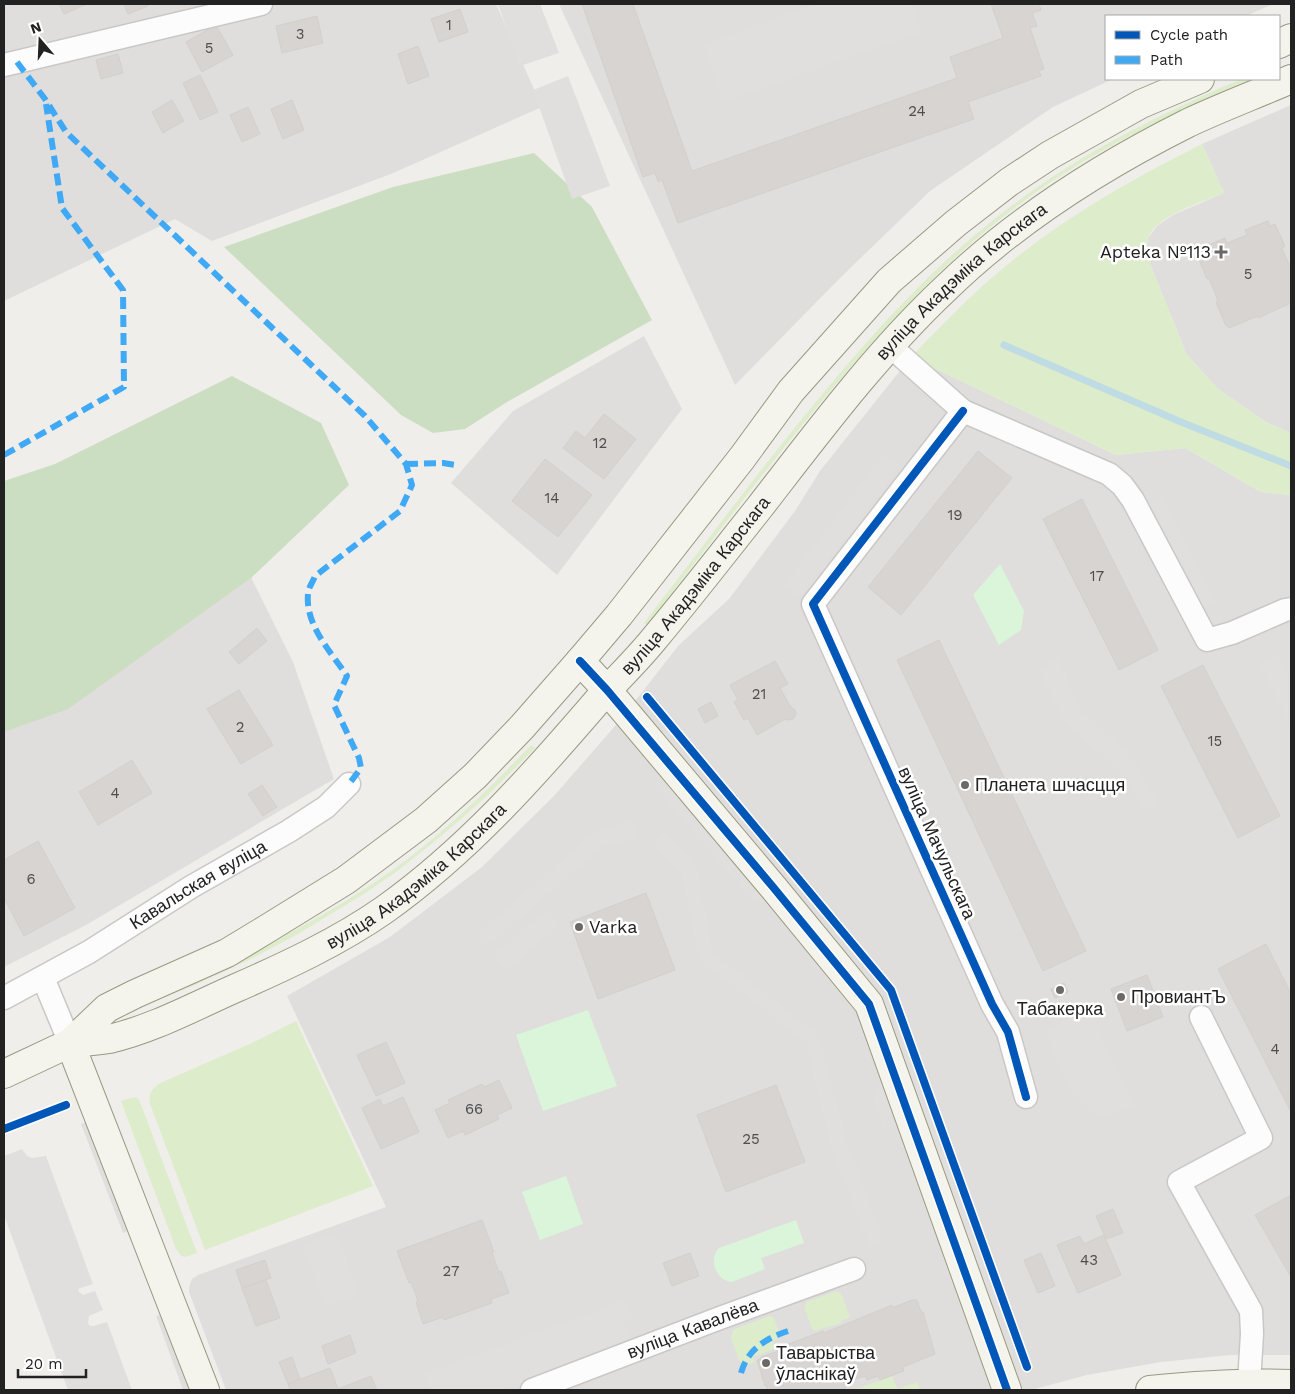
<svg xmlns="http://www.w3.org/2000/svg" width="1295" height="1394" font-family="'Work Sans',sans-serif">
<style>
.residential{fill:#dfdedc}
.grass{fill:#ddeccb}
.forest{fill:#cbdec1}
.park{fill:#daf5da}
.parking{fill:#e0dfde}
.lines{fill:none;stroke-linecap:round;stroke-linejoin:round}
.stream{stroke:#bfdbe3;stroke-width:7}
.building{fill:#d7d4d2;stroke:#d3d0cc}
.street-casing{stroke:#c9c8c7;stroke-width:25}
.secondary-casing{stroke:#999a82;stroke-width:30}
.street{stroke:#fdfcfc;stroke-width:22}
.secondary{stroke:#f4f4ed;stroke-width:28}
.quiet{stroke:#3fa9f5;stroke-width:6;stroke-dasharray:12 6;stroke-linecap:butt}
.cycleway-casing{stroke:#fff;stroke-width:11}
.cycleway{stroke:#0057b8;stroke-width:8}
.poi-dot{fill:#6a6968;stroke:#fff;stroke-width:2}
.labels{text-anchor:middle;stroke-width:5;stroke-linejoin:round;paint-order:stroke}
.number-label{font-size:15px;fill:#4f4e4e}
.poi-label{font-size:18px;fill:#222;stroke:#fff;text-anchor:start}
.street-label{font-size:18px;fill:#222;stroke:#fff}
</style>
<rect width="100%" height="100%" fill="#f0eeeb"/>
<path class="residential" d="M4,4H496L542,107L391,174L212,241L175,219L4,301Z
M559,4H1273L1246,16H1106V79H1113L1053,107L930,191L841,277L735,385Z
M1291,105V433L1266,422L1218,389L1187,355L1150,264L1146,252L1148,238L1157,226L1173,215L1224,193L1202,144Z
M644,336L682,409L557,575L451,483L513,411Z
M911,357L1116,455L1185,448L1261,492L1291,495V1355H1230L1161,1362L1087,1375L1031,1390H226L189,1292V1287L192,1279L198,1275L386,1207L287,996L390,937L482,867L554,796L621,719L679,645L729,599L795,511L820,471Z
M237,549L293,662L334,779L86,925L4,967V672Z"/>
<path class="grass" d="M1241,79H1252C1177,111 1102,146 1035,193C959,246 897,313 837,383C771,461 710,544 647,625L644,623C707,541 768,458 835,379C890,314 945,255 1014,204C1083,152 1162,113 1241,79Z
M1202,144L1224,193C1203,202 1157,215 1148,238C1145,246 1148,256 1150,264L1187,355L1218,389L1266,422L1291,433V495L1261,492L1185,448L1116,455L911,357C936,331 961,305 987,282C1051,225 1126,182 1202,144Z
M531,745L535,748L486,797L439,838L396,872L364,894L298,934L253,958L195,985L128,1012C219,969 311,928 394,869C444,833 489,789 531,745Z
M296,1021L373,1186L205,1250L150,1104C148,1094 152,1089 160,1083L252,1043Z
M135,1097L139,1100L142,1107L197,1253L185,1257L181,1256L176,1249L121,1101Z
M837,1291L841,1293L850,1317L841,1321L842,1323L813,1331L804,1307L806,1302Z
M769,1316L774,1318L781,1338L773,1341L776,1348L753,1357L755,1362L742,1367L731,1339L733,1330Z
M892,1376L898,1389L917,1382L920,1390H853Z"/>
<path class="forest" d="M534,153L592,207L652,320L507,402L465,429L433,433L401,415L224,247L393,187Z
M232,376L321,423L349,485L251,578L68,709L4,732V481L55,464Z"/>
<path class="park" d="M1000,564L1024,611L1021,630L999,645L973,595Z
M588,1010L617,1086L543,1111L516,1035Z
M566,1176L583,1224L540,1240L522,1192Z
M796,1220L804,1243L761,1258L765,1269L732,1282C716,1281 708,1259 719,1248Z"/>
<path class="parking" d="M498,4H540L559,53L520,66Z
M816,4H911L921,32L724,102L703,44Z
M568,76L610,186L572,199L533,90Z
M884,454L901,466L800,597L784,585Z
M1162,496L1216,602L1200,610L1146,504Z
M1278,653L1291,680V726L1259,663Z
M1058,658L1082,712L1127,751L1158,803L1144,811L1127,778L1066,724L1039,670Z
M669,780L779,905L753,902L653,784Z
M634,820L637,838L604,846L486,947L476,935L595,832Z
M665,832L696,866L713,953L819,1036L846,1139L884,1243L870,1248L831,1146L806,1042L700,961L681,871L654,844Z
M547,909L560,924L506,971L492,957Z
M1087,1004L1135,1108L1097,1117L1069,1090L1045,1033Z
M908,1049L990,1285L983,1301L898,1066Z
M885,1075L896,1102L884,1126L872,1097Z
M95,1119L137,1227L123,1233L81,1124Z
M22,1149L27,1156L32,1158L46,1156L93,1284L78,1289L79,1292L83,1295L95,1291L103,1310L89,1316L88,1323L90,1326H93L107,1322L132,1390H68L4,1215V1156Z
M336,1233L359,1295L326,1307L303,1246Z
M625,1300L632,1319L624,1322L631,1341L500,1390H430L424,1374Z
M166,1312L195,1390H183L156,1316Z"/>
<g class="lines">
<path class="stream" d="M1004,345L1181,422L1291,466"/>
</g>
<path class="building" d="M59,4H87L64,14Z
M124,4H147L148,6L128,14Z
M582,4H633L692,171L957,78L950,57L1003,38L991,4H1039L1041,10L1032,13L1037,26L1030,28L1044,69L1039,71L1041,76L968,102L974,119L678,223L662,180L658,182L655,173L643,177Z
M460,9L468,32L439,42L431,19Z
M317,16L323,43L282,53L276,26Z
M216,25L233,55L202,72L186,42Z
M418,46L429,76L408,84L398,54Z
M118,54L123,73L101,79L96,60Z
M200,75L218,112L200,120L183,83Z
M172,100L184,121L163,133L152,112Z
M292,100L304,130L283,139L271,109Z
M248,107L260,134L242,142L230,115Z
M1268,221L1270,226L1275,224L1285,246L1282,248L1291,269V303L1258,318V316L1229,328L1228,326H1226L1216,302L1218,301L1209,278L1207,279L1197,255L1202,253L1201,248L1225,238L1227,243L1247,235L1245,230Z
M604,414L636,439L604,479L563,448L576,431L585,438Z
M978,451L1012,478L901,615L868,587Z
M545,459L592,495L558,537L512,501Z
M1082,499L1158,650L1119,670L1043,519Z
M257,628L267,641L239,664L229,652Z
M939,640L1086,951L1043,971L897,660Z
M775,661L788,684L780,688L790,706L795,710L796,714L793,719L789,720L785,719L757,735L748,718L744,720L734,702L738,700L730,685Z
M1203,665L1280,816L1238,838L1161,686Z
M239,690L273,745L241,764L207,709Z
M711,702L718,716L705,723L698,709Z
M132,760L152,793L98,825L79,792Z
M262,785L277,807L263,816L248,794Z
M38,841L75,908L24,936L4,898V860Z
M646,893L675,970L598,999L570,922Z
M1266,944L1291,994V1112L1218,969Z
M1147,975L1163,1017L1127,1031L1111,989Z
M1064,983L1068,992L1055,998L1051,989Z
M386,1042L405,1083L376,1096L357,1055Z
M499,1080L512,1108L497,1115L499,1119L465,1135L463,1131L448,1138L435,1110L450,1103L448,1100L482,1084L484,1087Z
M776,1085L805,1162L726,1192L697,1115Z
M403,1097L419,1132L381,1149L362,1108L380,1099L383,1106Z
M1291,1195V1277L1255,1215Z
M1113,1209L1123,1233L1106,1239L1096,1216Z
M482,1220L494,1252L492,1253L499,1272L501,1271L509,1293L491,1299L492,1303L444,1320L443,1317L423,1324L416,1302L418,1301L411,1282L409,1283L397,1251Z
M1104,1235L1121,1275L1078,1293L1057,1245L1080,1236L1084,1244Z
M690,1253L699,1276L672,1286L663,1263Z
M1041,1253L1055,1286L1038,1293L1024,1260Z
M265,1260L271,1278L242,1288L236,1270Z
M266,1280L280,1318L256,1326L242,1288Z
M912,1300H917L921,1312H923L935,1354L903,1367L904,1371L880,1380L878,1376L867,1380L865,1376L844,1383L846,1388L841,1390H768L767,1386H765L757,1360L761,1359V1357L779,1351L778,1348L823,1331L824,1333L892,1305V1308Z
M350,1335L356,1353L328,1364L322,1346Z
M292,1357L300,1379L288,1384L279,1362Z
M330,1368L338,1389L371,1376L377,1390H290L288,1384Z"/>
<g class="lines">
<g class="street-casing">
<g id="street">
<path d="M4,65L261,4"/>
<path d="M890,346L963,411L1109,474L1122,485L1133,500L1207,640L1232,633L1285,610L1291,609"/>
<path d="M963,411L813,604L992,1004L1008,1032L1026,1097"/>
<path d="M43,978L70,1043"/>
<path id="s1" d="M4,998L89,952L191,887L289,831L326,807L349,784"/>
<path d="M1201,1017L1261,1138L1179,1182L1251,1311L1252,1334L1249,1383"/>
<path id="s2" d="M532,1390L720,1318L854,1269"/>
</g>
</g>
<g class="secondary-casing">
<g id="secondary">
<path d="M1279,44L1291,38"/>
<path d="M580,661L607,690L773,887L869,1004L1007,1390"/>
<path id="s3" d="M70,1043C83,1042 97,1041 109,1039C153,1029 195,1006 236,988C286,966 338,942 384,910C467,851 534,775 600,698C618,678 637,660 654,639C690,596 724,552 759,508C818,432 875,355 945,289C1016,220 1100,167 1188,123C1222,107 1257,94 1291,79"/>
<path d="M70,1043L205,1390"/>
<path d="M4,1074L70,1043L107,1008L135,994L227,953L265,930L346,880L426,820L475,776L522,727L580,661L619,615L742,458L791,391L889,281L956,223L1009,182L1050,155L1141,104L1200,79"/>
<path d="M1150,1390C1198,1385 1244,1382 1291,1384"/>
</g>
</g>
<use href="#street" class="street"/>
<use href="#secondary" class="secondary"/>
<path class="quiet" d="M17,62L45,99L66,132L365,416L406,464L412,485L400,511L315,576C313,582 308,588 308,594C305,625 331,652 347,676L334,705L359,758L361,768L349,784
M4,455L124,387L123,290L62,208L46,104
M406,464L443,463L456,465
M741,1373C747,1350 766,1338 788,1331"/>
<g class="cycleway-casing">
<path id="cycleway" d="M963,411L813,604L992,1004L1008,1032L1026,1097
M580,661L607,690L773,887L869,1004L1007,1390
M647,697L891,990L1027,1367
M4,1129L66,1105"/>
</g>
<use href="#cycleway" class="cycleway"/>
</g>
<g class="poi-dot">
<path d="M1218.5 244.5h5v5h5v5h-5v5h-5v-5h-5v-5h5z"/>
<circle cx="965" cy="785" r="5"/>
<circle cx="579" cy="927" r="5"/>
<circle cx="1060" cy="990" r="5"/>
<circle cx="1121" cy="997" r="5"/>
<circle cx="766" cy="1363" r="5"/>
</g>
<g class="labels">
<g class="number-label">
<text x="449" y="30">1</text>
<text x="300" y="39">3</text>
<text x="209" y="53">5</text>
<text x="917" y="116">24</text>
<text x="1248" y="279">5</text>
<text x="600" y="448">12</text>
<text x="552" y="503">14</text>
<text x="955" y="520">19</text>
<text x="1097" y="581">17</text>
<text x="759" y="699">21</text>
<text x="240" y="732">2</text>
<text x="1215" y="746">15</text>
<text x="115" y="798">4</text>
<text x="31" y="884">6</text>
<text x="1275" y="1054">4</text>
<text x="474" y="1114">66</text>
<text x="751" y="1144">25</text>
<text x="1089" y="1265">43</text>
<text x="451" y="1276">27</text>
</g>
<g class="poi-label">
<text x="1211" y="258" text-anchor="end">Apteka №113</text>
<text x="975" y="791">Планета шчасцця</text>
<text x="589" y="933">Varka</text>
<text x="1131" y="1003">ПровиантЪ</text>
<text x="1060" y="1015" text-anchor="middle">Табакерка</text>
<text x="776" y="1359">Таварыства<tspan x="776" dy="21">ўласнікаў</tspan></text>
</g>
<g class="street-label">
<text dy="6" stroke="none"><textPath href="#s3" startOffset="1200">вуліца Акадэміка Карскага</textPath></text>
<text dy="6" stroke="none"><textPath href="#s3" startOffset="795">вуліца Акадэміка Карскага</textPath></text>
<text transform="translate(937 843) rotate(66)" y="6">вуліца Мачульскага</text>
<text dy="6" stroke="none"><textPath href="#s3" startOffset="390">вуліца Акадэміка Карскага</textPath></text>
<text dy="6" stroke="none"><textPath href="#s1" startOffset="225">Кавальская вуліца</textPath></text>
<text dy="6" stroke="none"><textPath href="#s2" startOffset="172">вуліца Кавалёва</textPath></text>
</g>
</g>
<rect width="1295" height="1394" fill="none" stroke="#222222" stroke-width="10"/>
<rect x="1105" y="15" width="175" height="65" fill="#ffffff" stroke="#a7a7a7"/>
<rect x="1115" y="31" width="25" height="8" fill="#0057b8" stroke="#a7a7a7"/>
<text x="1150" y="40" font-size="15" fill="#222222">Cycle path</text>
<rect x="1115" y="56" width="25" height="8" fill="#3fa9f5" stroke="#a7a7a7"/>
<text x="1150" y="65" font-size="15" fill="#222222">Path</text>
<g transform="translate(40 40) rotate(341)" stroke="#ffffff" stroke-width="4" paint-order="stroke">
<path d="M0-4L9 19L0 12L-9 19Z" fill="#222222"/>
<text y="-8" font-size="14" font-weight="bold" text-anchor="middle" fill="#222222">N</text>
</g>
<path d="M18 1369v8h68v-8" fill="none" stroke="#222222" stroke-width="2.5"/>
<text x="25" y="1369" font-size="15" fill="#222222" stroke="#ffffff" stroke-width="4" paint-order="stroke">20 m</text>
</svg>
